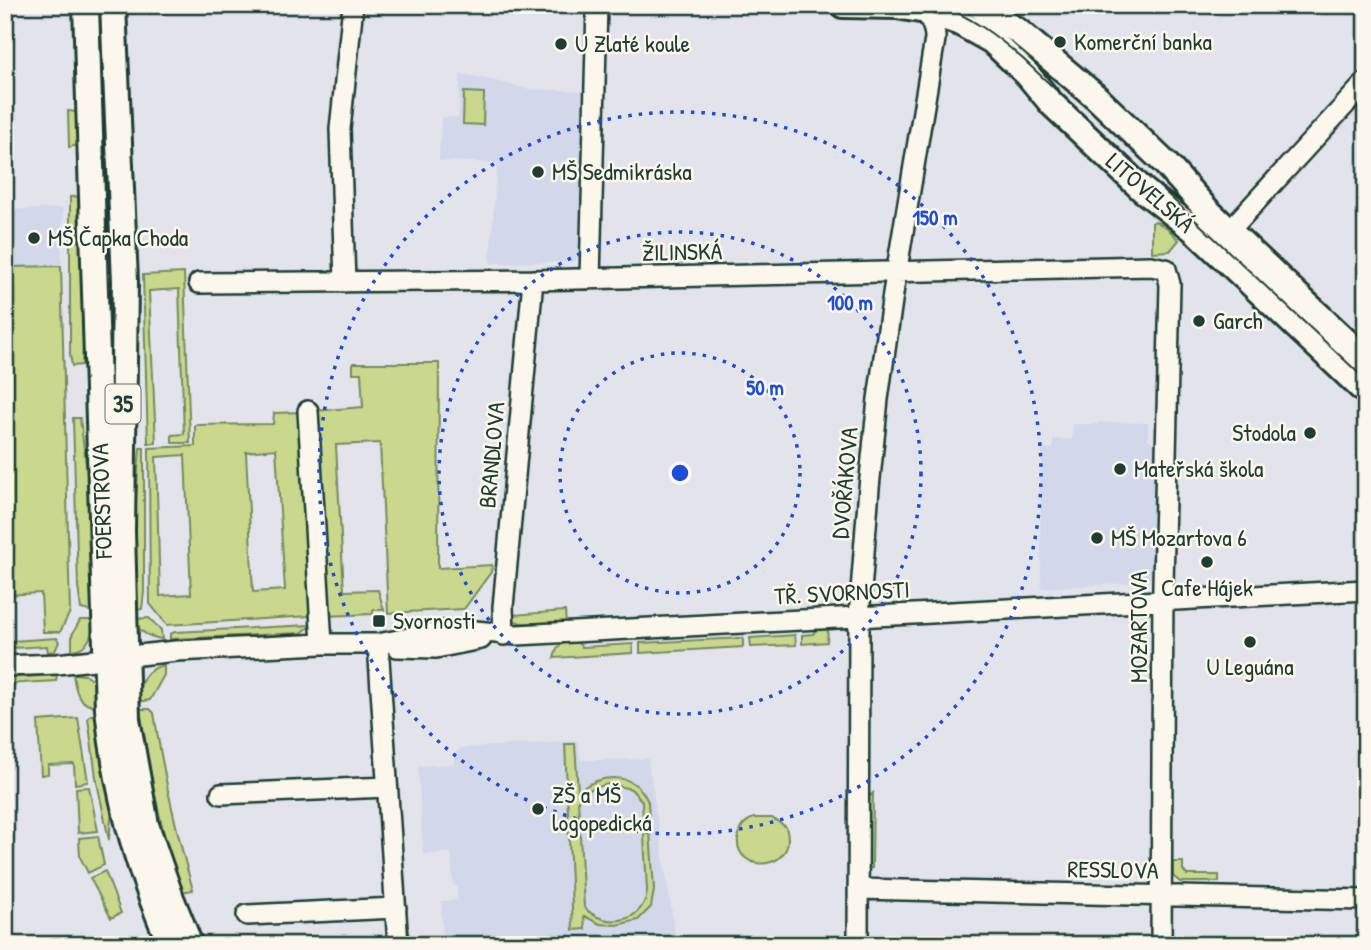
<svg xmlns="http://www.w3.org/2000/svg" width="1371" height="950" font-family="'Patrick Hand',sans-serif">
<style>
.built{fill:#d2d7ea}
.green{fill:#c9d88c;stroke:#748a60;stroke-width:2;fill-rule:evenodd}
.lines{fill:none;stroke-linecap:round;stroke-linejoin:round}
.minor-casing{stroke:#1f3d34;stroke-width:24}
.major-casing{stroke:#1f3d34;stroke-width:30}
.minor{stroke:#fbf7ec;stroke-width:19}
.major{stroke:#fbf7ec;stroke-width:24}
.tram{stroke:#1f3d34;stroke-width:2}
.ring{fill:none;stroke:#1d4ed8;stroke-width:3.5;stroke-dasharray:3.5 7}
.poi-dot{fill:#1f3d34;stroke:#fbf7ec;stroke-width:2.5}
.labels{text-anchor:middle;stroke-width:5;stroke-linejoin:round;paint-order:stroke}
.shield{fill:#fbf7ec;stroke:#61756b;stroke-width:2}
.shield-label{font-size:23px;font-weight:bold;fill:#1f3d34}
.poi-label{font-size:24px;fill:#1f3d34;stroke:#fbf7ec;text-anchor:start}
.street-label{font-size:24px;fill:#1f3d34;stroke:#fbf7ec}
.centre{fill:#1d4ed8;stroke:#fbf7ec;stroke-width:3.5}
.ring-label{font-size:21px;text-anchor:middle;font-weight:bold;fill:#1d4ed8;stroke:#fbf7ec;stroke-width:5;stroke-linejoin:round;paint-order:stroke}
</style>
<rect width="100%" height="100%" fill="#e3e4eb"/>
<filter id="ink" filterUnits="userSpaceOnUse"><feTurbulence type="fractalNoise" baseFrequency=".0143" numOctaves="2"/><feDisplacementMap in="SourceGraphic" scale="14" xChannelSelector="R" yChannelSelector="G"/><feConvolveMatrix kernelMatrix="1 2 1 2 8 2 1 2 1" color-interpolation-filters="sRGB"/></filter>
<g filter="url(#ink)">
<path class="built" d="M460,73L530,89L583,91L578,255L573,262L490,263L497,163L439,161L441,117H459Z
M63,208L61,266L5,267V210Z
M1099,422L1148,423V439L1156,446L1154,577L1148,579V582L1041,588L1040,465H1042V449H1053V439H1072L1073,424H1098Z
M578,741L581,760L648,759L677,945H443L441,901L457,900V886H453L451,853L423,854L418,766L454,764V754L461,748Z"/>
<path class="green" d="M95,5H101L106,151L114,209L112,471Z
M464,92L484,93L483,125L463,124Z
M68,111L77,112L79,145L69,147Z
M82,196L84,331L82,365L72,366L70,354V197Z
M1155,221L1166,227L1179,240L1170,251L1152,252V223Z
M61,266L70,612L60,632H43L41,593L5,595V267Z
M184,273L190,443H172V435L184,434L179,289L149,291L156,443H148L143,275Z
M353,363H439L438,568L492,565L491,572L464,609L388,613L380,443L336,445L344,591L378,590L384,610H373V614L326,616L314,411L363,407L361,373H353Z
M302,412L313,612L310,616L167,625L150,604L149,448L195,446V425L273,424L274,413ZM276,449L285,590L253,592L246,452ZM185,455L191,594L160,596L156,457Z
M73,418H80L92,511L93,612L81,609L78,587Z
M140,448H144V592L142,609L132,611V546Z
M565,611L566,624L521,623L515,621L511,615Z
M149,618L161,630L162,639C148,637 139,632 133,619Z
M80,620H93C92,635 90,648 72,650V635Z
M312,625L301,633L170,639V634L175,632Z
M818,627H828L827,642L802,644V635L813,634Z
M795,635L796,645L751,647L750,638Z
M57,638L59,642L55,651L48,652L47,646L13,648L12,641Z
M743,638V647L640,653V643Z
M565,642H577L582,647L633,644V653L554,658L557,648Z
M164,665V675L150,700L138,702C139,683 144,669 164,665Z
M73,674L85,675L93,680L99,707C79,707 75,691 73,674Z
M57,675L56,681L5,684V678Z
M140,709H150L154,713C163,773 176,831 193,890L181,892C161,832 149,772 140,709Z
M100,714L113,797L109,840L96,777L88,718L91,715Z
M78,718L88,782L75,784L74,764L48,765V774L41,775L38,721Z
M565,744H575L578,791C601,774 635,770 648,802L654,890L651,907L638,920L617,925L600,924L584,916L585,929L573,930ZM608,784L631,789L642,801L647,890C645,923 605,930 584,907L578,800L591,789Z
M89,787L98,831L78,833L76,788Z
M873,793L872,868H867V799Z
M754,818H772L786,827C800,872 734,875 738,838C739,827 745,821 754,818Z
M98,836L104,865L88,873L80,857L79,838Z
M1173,862H1183V870L1187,875H1219V882H1180L1173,876Z
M105,871L121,913L111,918L90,878Z"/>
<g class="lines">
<g class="minor-casing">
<path id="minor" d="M1229,231L1366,82
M590,279L597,5
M345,282L340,129L353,5
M199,283L533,280L1151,266L1166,269L1170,284L1163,585L1161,945
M308,411L322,644
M504,635L503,607L533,280
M378,644L398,945
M397,647L436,648L481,639
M5,666L57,664L176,651L322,644H378L444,631H475L517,635L1366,590
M221,794L387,787
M858,889L1366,900
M247,915L396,908
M858,945L859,617L869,488L878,399L894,287L935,39C936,24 925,17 927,5"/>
</g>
<g class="major-casing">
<path id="major" d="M86,5L108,709C116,792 137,869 171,945
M113,5L125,281L122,531L127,719L146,825L171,898L190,945
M843,5L897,6L926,11L960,23L992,41L1027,74L1052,104L1143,190L1193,229L1366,392
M978,5L1019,32L1095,96L1166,164L1207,210L1366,360"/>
</g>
<use href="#minor" class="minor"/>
<use href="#major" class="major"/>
<path class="tram" d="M937,5C970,15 998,37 1023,59L1366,380"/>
</g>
</g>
<g class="ring">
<circle cx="680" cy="473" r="120"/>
<circle cx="680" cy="473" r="241"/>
<circle cx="680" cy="473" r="361"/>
</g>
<g class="poi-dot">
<circle cx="1060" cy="42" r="7"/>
<circle cx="561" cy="44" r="7"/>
<circle cx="538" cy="172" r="7"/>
<circle cx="34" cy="238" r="7"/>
<circle cx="1199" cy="321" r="7"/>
<circle cx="1310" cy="433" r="7"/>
<circle cx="1120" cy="469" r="7"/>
<circle cx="1097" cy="538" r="7"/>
<circle cx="1207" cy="562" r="7"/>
<rect x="372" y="614" width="14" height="14" rx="3.5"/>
<circle cx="1250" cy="642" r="7"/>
<circle cx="538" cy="809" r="7"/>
</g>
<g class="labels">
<rect class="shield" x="105.5" y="384.5" width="35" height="39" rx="5"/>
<g class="shield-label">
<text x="123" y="412">35</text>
</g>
<g class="poi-label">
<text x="1074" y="50">Komerční banka</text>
<text x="575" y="52">U Zlaté koule</text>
<text x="552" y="180">MŠ Sedmikráska</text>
<text x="48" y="246">MŠ Čapka Choda</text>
<text x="1213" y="329">Garch</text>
<text x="1296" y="441" text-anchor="end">Stodola</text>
<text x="1134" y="477">Mateřská škola</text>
<text x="1111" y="546">MŠ Mozartova 6</text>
<text x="1207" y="596" text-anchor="middle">Cafe Hájek</text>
<text x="393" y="629">Svornosti</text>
<text x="1250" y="675" text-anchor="middle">U Leguána</text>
<text x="552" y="803">ZŠ a MŠ<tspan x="552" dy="28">logopedická</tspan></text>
</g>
<g class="street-label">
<text transform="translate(1150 193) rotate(41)" y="8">LITOVELSKÁ</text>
<text transform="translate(682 252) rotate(-1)" y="8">ŽILINSKÁ</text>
<text transform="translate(492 455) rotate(-85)" y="8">BRANDLOVA</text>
<text transform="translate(845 483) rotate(-85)" y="8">DVOŘÁKOVA</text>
<text transform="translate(102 501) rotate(-92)" y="8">FOERSTROVA</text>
<text transform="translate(842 593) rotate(-3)" y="8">TŘ. SVORNOSTI</text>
<text transform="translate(1139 627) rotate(-90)" y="8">MOZARTOVA</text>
<text transform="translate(1113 870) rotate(1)" y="8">RESSLOVA</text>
</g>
</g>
<circle cx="680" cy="473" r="10" class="centre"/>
<g class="ring-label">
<text x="935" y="225">150 m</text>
<text x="850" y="310">100 m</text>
<text x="765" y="395">50 m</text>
</g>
<rect width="1371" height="950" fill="none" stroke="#fbf7ec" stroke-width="28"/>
<rect x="14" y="14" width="1343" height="922" fill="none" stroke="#1f3d34" stroke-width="2.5" filter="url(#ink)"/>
</svg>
